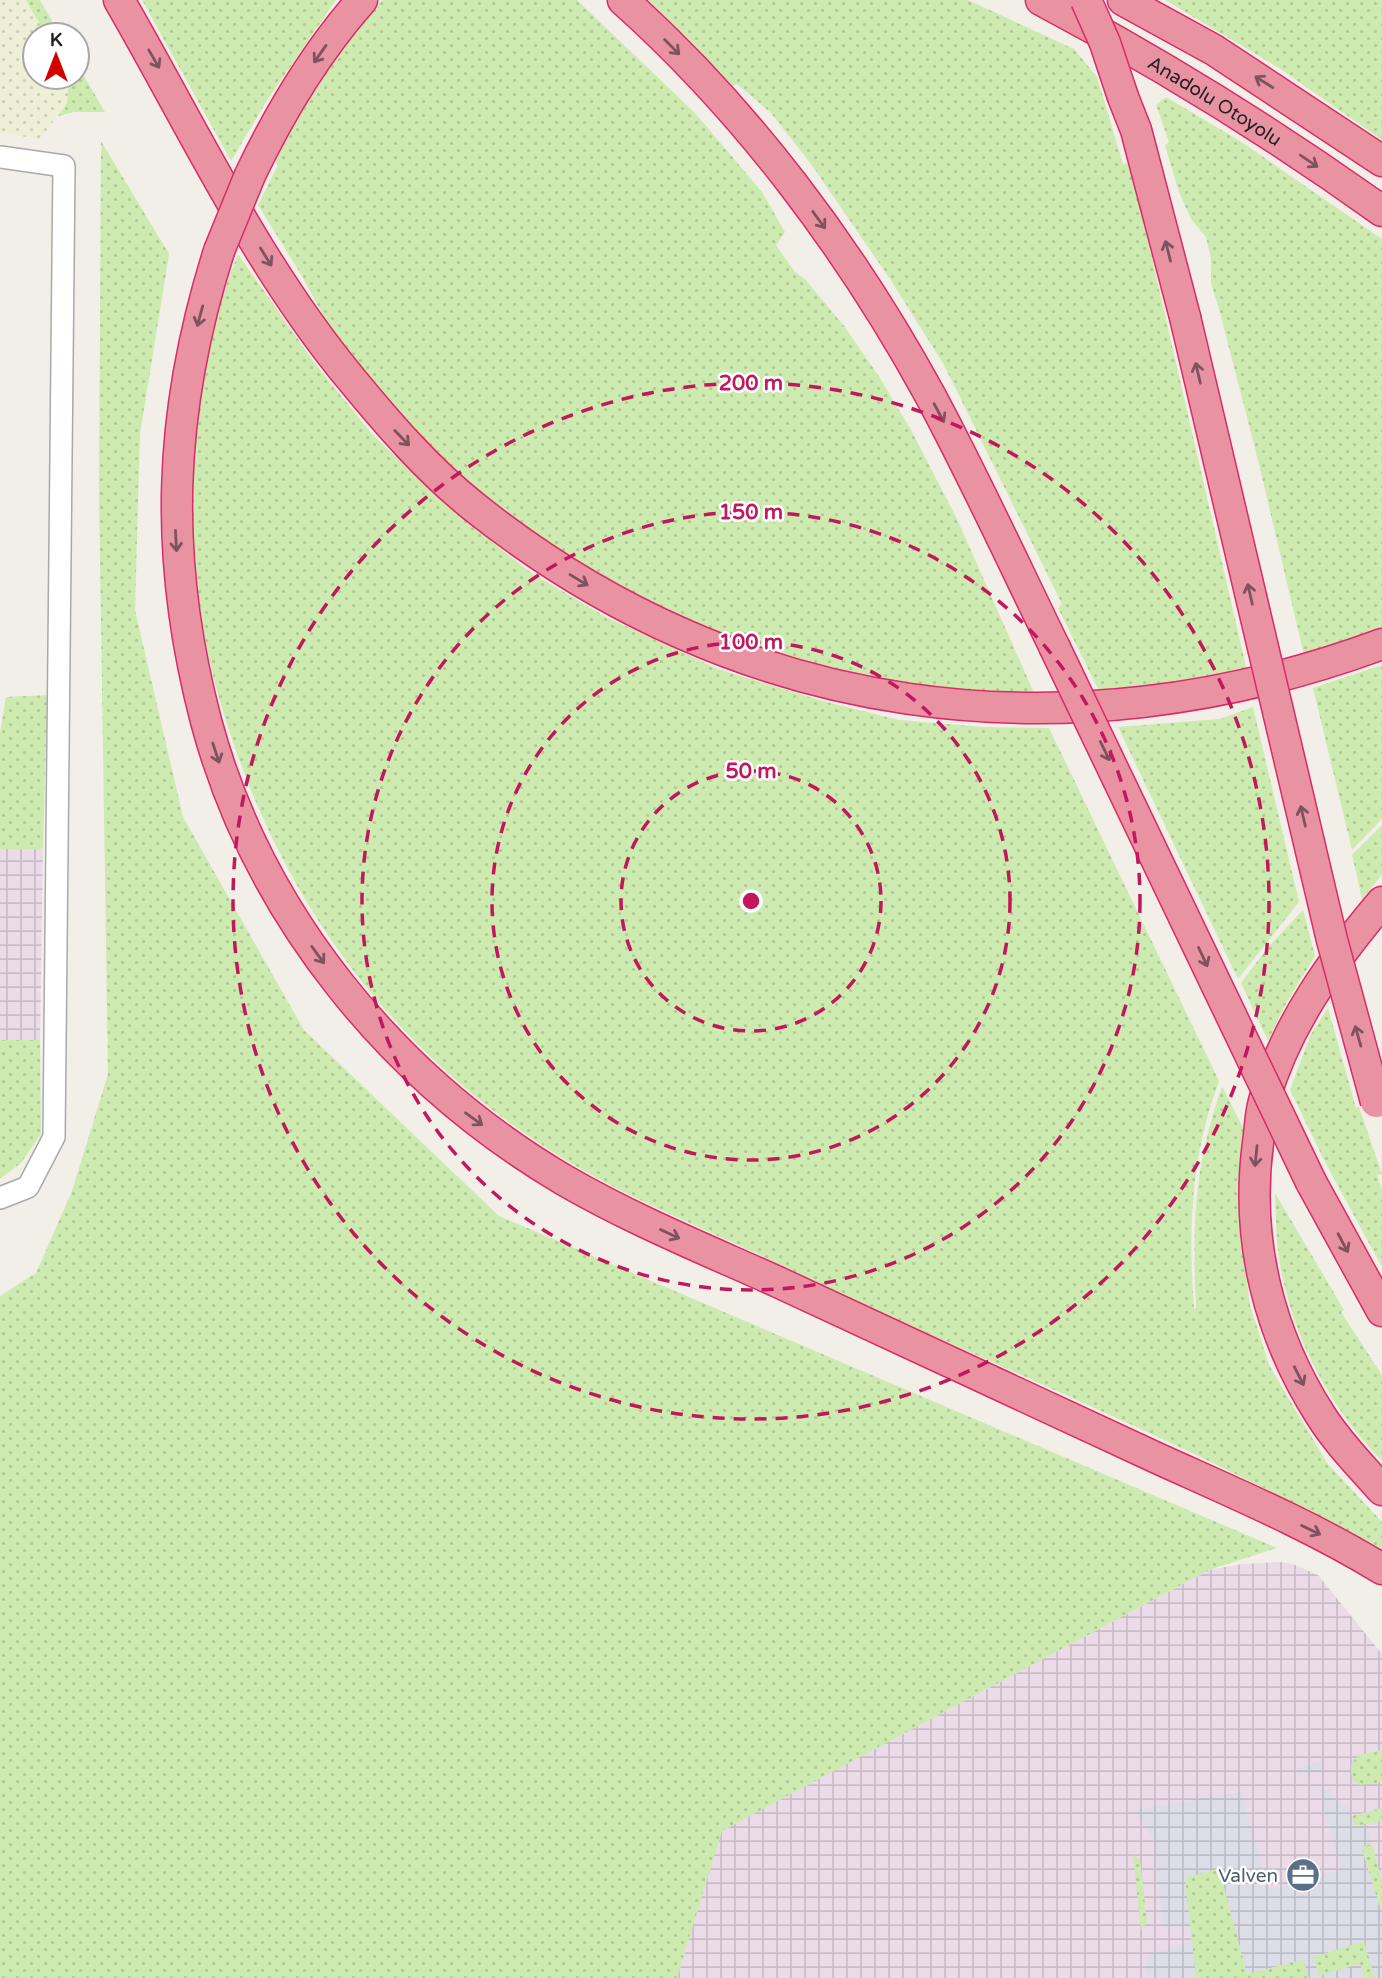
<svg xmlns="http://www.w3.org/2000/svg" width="1382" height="1978" font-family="'Varela Round',sans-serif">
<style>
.industrial{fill:url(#industrial-grid)}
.farmland{fill:url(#farmland-dots)}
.grass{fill:url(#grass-dots)}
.plaza{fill:url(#plaza-grid)}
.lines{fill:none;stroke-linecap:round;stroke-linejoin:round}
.minor-casing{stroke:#a9a9a9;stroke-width:24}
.highway-casing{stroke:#dc2a67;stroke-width:33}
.minor{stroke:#fff;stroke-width:21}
.highway{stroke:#e892a2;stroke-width:30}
.highway-bridge-casing{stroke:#dc2a67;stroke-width:33;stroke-linecap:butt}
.highway-bridge{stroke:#e892a2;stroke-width:30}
.oneway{stroke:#7b545c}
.ring{fill:none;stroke:#c2185b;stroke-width:3.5;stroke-dasharray:12 9}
.labels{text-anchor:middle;stroke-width:5;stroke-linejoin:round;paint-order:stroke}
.street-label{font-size:19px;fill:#222;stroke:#fff}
.service-label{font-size:19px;fill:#4e5e75;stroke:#fff;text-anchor:end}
.centre{fill:#c2185b;stroke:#fff;stroke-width:3.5}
.ring-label{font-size:21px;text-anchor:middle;font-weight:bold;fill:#c2185b;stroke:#fff;stroke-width:5;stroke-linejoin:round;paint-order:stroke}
</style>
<defs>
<pattern id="industrial-grid" width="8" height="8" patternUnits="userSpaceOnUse" patternTransform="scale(1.75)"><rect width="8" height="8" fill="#ebdbe8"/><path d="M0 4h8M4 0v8" fill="none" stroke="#c9bcc7"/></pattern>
<pattern id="farmland-dots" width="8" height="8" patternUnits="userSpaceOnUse" patternTransform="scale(1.75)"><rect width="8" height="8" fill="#eef0d5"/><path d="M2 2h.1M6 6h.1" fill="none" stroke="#ccceb7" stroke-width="1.8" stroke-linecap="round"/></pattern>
<pattern id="grass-dots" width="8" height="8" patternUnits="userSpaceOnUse" patternTransform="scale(1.75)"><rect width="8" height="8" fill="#cdebb0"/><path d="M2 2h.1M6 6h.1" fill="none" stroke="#b0c997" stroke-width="1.8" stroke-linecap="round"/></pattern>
<pattern id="plaza-grid" width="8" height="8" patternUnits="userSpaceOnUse" patternTransform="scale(1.75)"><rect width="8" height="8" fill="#dddde8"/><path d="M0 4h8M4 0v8" fill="none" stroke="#bdbdc7"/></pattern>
</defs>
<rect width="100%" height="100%" fill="#f2efe9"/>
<path class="industrial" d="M0,849H43L40,1040H0Z
M1280,1562L1293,1564L1318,1575L1382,1654V1978H677L721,1831L1209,1570L1242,1564Z"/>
<path class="farmland" d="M0,0H26L46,35H35V77L70,79L67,103L40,139L0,133Z"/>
<path class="grass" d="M26,0H40L60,35H46Z
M142,0H336L266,102L231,161Z
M382,0H577L695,113L762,192L785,232L776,245L795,272L805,279L844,326L878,375L911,430L957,519L1035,695L991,694L886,681L816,667L675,617L602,582L490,502L454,469L400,415L353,361L327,323L302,276L258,205L278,165L274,160C306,99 336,52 382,0Z
M648,0H968L1074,49L1097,77L1123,164L1130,163L1247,671L1101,695L1058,608L1062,604L944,365L890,279L811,164L771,113L737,84L732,87L688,38Z
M1165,0H1382V140L1279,68Z
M77,64L105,112H74L58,116L67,103L69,77H77Z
M1166,97L1240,141L1382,239V627L1304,655L1257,456L1219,309L1211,283V259L1206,237L1191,219L1179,192L1165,146L1169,142L1156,105Z
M101,141L169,254L140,434L135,610L183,817L304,1030L499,1216L1277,1548L1209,1570L722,1831L677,1978H0V1296L36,1273L72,1191L108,1074L99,494Z
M238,254L316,365L373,435L443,502L527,570L604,616L718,669L819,700L899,720L984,727L1049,728L1219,1081C1191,1157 1188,1228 1194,1309L1196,1308C1192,1224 1194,1167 1222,1086L1249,1140L1241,1184L1242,1244L1250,1305L1269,1365L1327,1463L1382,1522V1551C1192,1443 986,1364 789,1269C716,1233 639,1204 569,1162C395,1057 284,907 224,715C196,623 187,529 195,434C196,418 196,401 199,385C206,341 222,295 238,254Z
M1382,665V819L1352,850L1313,688Z
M47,695L43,849H0V733L6,697Z
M1253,707L1299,902L1238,979L1118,727L1220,719Z
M1382,825V875L1362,899L1352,855Z
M1303,910L1315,956L1284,1007L1268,1041L1241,983L1269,946Z
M1328,1008L1356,1108L1359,1107L1382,1174L1377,1175L1382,1189V1267L1325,1162L1290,1090L1310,1036Z
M0,1040H40L41,1134L21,1163L0,1179Z
M1275,1193L1344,1310L1341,1312L1382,1375V1461C1334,1412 1297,1346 1283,1279C1276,1251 1276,1221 1275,1193Z
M1382,1750V1782L1360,1785L1353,1781C1346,1755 1361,1754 1382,1750Z
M1382,1808V1821L1354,1826L1352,1816Z
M1372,1844L1382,1881L1381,1911L1362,1850L1363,1846Z
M1133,1855L1140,1859L1147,1922L1141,1930Z
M1220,1868L1247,1974L1304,1959L1309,1978H1196L1184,1878Z
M1364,1941L1375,1978H1364L1360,1964L1319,1976L1313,1957Z"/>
<path class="plaza" d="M1321,1761L1323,1770L1298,1775L1296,1769Z
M1330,1789L1334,1799L1341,1804L1350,1808L1355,1826L1367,1825L1369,1834L1372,1844L1363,1846L1362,1850L1382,1915V1978H1375L1364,1941L1313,1957L1319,1976L1360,1964L1364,1978H1309L1303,1959L1247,1974L1219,1868L1185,1878L1190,1926L1165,1927L1162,1921L1154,1840L1135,1810L1241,1792L1269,1890L1341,1870L1319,1790Z
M1192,1941L1196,1978H1155L1154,1975L1147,1974L1146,1962L1149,1954Z"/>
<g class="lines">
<g class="minor-casing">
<path id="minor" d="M0,157L64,166L54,1137L28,1187L0,1198"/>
</g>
<g class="highway-casing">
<g id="highway">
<path d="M119,0C193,128 257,266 352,380C389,425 428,470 473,506C739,719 1065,761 1382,644"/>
<path d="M623,0C747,111 850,249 930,395C974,477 1013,562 1054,646"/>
<path id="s1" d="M1041,0C1160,63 1273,133 1382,211"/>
<path d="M1123,0L1214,50L1382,161"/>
<path d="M1123,97L1136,130L1185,317"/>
<path d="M250,175C280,112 316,52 362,0"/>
<path d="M219,251C168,412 163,557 206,721C258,915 393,1079 564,1180C633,1220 707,1250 780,1283C906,1342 1033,1400 1159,1459C1234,1493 1312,1526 1382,1569"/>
<path d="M1382,902C1332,961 1285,1026 1264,1101C1260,1115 1260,1130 1258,1143C1245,1240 1269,1335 1321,1416C1338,1443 1361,1466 1382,1490"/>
<path d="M1311,1182L1382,1311"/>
</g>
</g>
<use href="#minor" class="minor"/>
<use href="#highway" class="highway"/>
<g class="highway-bridge-casing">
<path id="highway-bridge" d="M1086,0L1105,43L1123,97
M219,251L250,175
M1185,317L1332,940L1376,1102
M1054,646L1311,1182"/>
</g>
<use href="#highway-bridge" class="highway-bridge"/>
</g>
<defs><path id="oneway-shaft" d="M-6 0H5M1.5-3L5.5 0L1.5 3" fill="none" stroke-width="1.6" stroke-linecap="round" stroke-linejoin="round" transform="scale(1.75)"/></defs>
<g class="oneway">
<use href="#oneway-shaft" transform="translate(672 47) rotate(45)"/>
<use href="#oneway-shaft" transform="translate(320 54) rotate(125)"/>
<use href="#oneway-shaft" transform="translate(154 59) rotate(60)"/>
<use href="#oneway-shaft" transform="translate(1264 82) rotate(-148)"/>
<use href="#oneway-shaft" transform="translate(1309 161) rotate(34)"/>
<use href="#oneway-shaft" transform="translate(819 220) rotate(54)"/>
<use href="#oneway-shaft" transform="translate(1168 251) rotate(-104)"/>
<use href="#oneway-shaft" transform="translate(266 257) rotate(58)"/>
<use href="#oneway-shaft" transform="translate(200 316) rotate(105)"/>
<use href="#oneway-shaft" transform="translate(1198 373) rotate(-103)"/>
<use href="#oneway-shaft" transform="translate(939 413) rotate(62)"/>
<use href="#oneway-shaft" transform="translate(402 438) rotate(46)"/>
<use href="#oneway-shaft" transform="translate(176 541) rotate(87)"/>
<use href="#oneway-shaft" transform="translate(579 580) rotate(31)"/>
<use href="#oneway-shaft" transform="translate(1250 594) rotate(-103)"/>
<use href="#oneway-shaft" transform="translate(1105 751) rotate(64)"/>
<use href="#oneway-shaft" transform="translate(216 753) rotate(72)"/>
<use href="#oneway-shaft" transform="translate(1303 816) rotate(-103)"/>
<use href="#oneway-shaft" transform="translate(318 955) rotate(54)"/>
<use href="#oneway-shaft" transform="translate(1203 957) rotate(65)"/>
<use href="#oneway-shaft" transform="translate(1358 1036) rotate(-106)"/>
<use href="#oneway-shaft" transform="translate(474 1119) rotate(36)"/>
<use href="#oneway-shaft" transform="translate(1256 1156) rotate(96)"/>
<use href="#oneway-shaft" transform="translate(670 1234) rotate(25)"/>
<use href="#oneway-shaft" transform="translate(1343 1243) rotate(62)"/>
<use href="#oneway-shaft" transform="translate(1299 1376) rotate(63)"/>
<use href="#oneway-shaft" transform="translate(1311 1530) rotate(26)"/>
</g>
<g class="ring">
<circle cx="751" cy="901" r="130"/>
<circle cx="751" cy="901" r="259"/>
<circle cx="751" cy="901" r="389"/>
<circle cx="751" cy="901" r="518"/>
</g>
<defs>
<g id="office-disc" transform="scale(1.75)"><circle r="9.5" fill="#5c6f8a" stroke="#fff"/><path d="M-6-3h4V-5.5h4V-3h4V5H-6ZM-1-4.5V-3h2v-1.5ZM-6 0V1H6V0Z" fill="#fff"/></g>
</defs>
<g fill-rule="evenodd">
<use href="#office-disc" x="1303" y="1875"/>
</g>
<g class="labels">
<g class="street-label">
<text dy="7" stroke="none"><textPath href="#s1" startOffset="201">Anadolu Otoyolu</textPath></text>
</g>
<g class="service-label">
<text x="1278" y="1882">Valven</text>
</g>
</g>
<circle cx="751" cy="901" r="10" class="centre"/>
<g class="ring-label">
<text x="751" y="390">200 m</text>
<text x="751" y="519">150 m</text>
<text x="751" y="649">100 m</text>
<text x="751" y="778">50 m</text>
</g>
<g transform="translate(56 56)"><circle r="33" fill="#ffffff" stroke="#a7a7a7" stroke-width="2"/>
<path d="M0-5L12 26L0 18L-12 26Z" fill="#d40000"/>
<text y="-10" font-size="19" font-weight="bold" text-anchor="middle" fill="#222222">K</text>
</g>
</svg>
